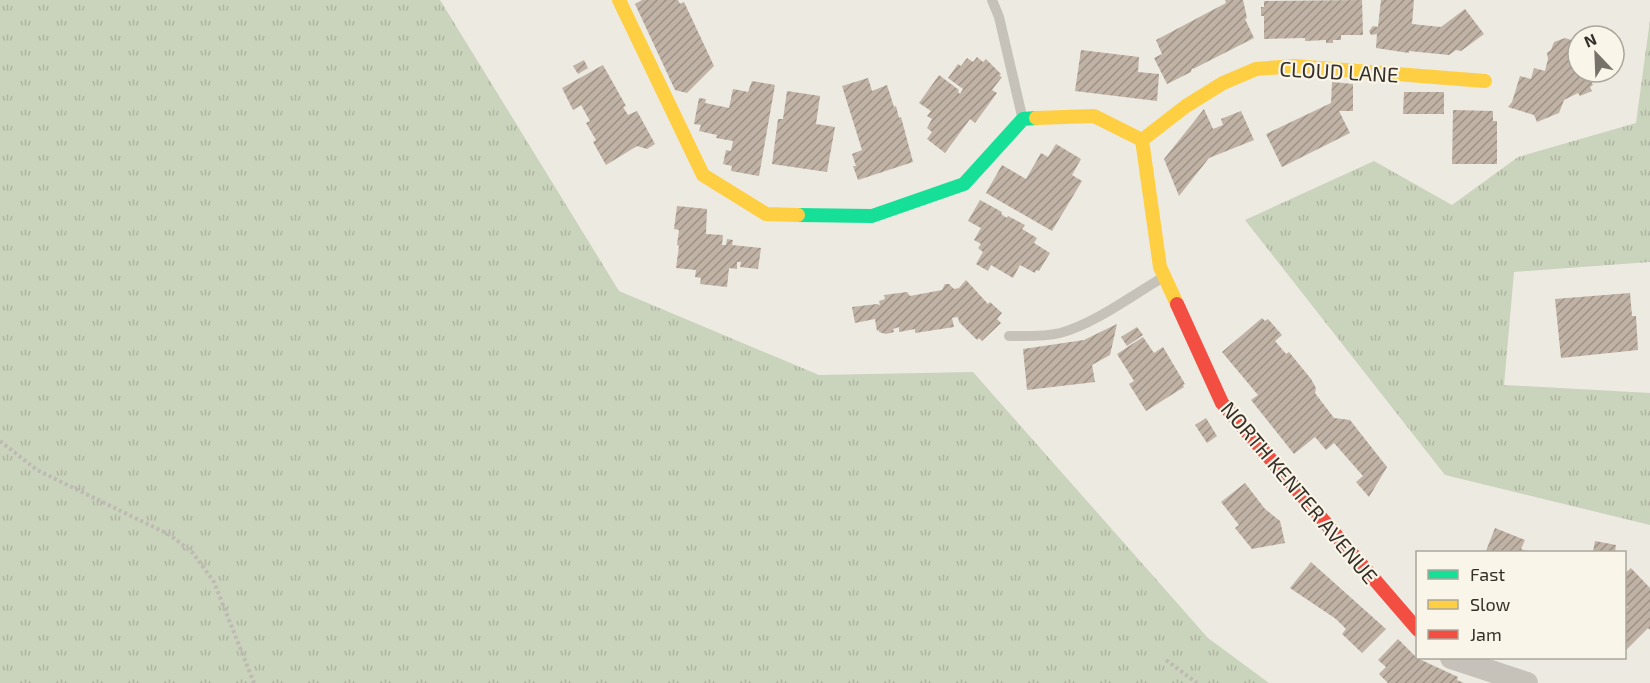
<svg xmlns="http://www.w3.org/2000/svg" width="1650" height="683" font-family="'Exo 2',sans-serif">
	<defs>
		<pattern id="grass-tufts" width="24" height="20" patternUnits="userSpaceOnUse" patternTransform="scale(1.5)"><rect width="24" height="20" fill="#cad3bc"/><path d="M3 7l-1-3M5 7V3M7 7l1-3M15 17l-1-3M17 17v-4M19 17l1-3" fill="none" stroke="#aeb5a2"/></pattern>
		<pattern id="building-hatch" width="6" height="6" patternUnits="userSpaceOnUse" patternTransform="scale(1.5)"><rect width="6" height="6" fill="#c0b2a4"/><path d="M-1 1l2-2M0 6l6-6M5 7l2-2" fill="none" stroke="#9d9186"/></pattern>
	</defs>
	<rect width="100%" height="100%" fill="#edeae2"/>
	<!-- grass -->
	<g fill="url(#grass-tufts)">
		<path d="M0,0H440L619,291L819,375L973,372L1208,638L1269,683H0Z"/>
		<path d="M1650,20V262L1514,272L1504,385L1650,393V525L1445,475L1245,220L1374,161L1452,205L1518,157L1636,123Z"/>
	</g>
	<!-- building -->
	<g fill="url(#building-hatch)">
		<path d="M642,0H678L680,4L684,2L714,66L687,93L675,90L635,4Z"/>
		<path d="M1225,0H1243L1247,18L1245,19L1254,38L1193,69L1192,68L1191,72L1167,84L1154,58L1162,54L1156,40L1226,3Z"/>
		<path d="M1362,0L1363,35H1341V40H1333V43H1326V40L1305,41V38L1264,39V16H1261V7H1264V1Z"/>
		<path d="M1381,0H1414L1412,24L1441,27L1465,9L1484,34L1461,51L1456,50L1449,55L1409,51V53L1376,48L1377,34L1371,35L1369,31L1373,26L1378,27Z"/>
		<path d="M1565,38L1578,42V72H1596L1595,79L1591,81L1593,85L1590,87L1592,91L1580,96L1578,93L1564,100L1559,113L1537,122L1534,115L1508,107L1512,102L1520,76L1531,79L1534,68L1545,71L1548,59L1547,53L1551,50L1554,42Z"/>
		<path d="M1081,50L1139,57L1138,72L1159,74L1157,101L1075,91Z"/>
		<path d="M977,57L983,62L986,59L1001,74L999,76L1002,77L992,90L997,93L975,123L970,119L945,153L927,139L932,132L927,128L932,119L927,116L931,111L919,103L939,75L959,90L958,92L960,94L963,89L948,78L958,64L961,66L967,58L973,62Z"/>
		<path d="M584,60L588,68L578,74L573,66Z"/>
		<path d="M603,65L626,106L623,107L628,115L637,111L655,144L647,149L637,146L606,165L593,142L596,140L586,123L590,121L581,105L573,110L562,88Z"/>
		<path d="M868,78L872,91L887,85L894,107L896,106L899,118L901,117L913,162L858,180L853,166H856L852,154L862,150L842,86Z"/>
		<path d="M752,81L775,85L759,176L731,171L732,166L723,164L726,150L731,151L733,141L716,138L717,135L699,131L701,125L694,124L699,98L706,99L705,103L729,108L733,89L748,92Z"/>
		<path d="M1332,82L1353,84V111H1339L1350,133L1282,167L1266,134L1331,103Z"/>
		<path d="M787,91L820,96L816,124L835,127L827,172L772,164L778,119H783Z"/>
		<path d="M1404,92H1444V114H1403Z"/>
		<path d="M1204,109L1213,129L1223,125L1221,119L1241,111L1254,140L1209,158L1179,196L1164,159Z"/>
		<path d="M1453,110L1493,111V121H1497V164H1452Z"/>
		<path d="M1056,144L1081,159L1072,175L1082,181L1052,231L986,193L1002,165L1026,179L1041,153L1048,157Z"/>
		<path d="M980,200L1002,212L1001,214L1007,218L1008,216L1025,225L1022,229L1037,238L1034,243L1050,253L1039,271L1036,270L1035,273L1020,265L1013,278L991,265L988,271L976,264L983,252L978,248L981,244L974,240L981,228L968,221Z"/>
		<path d="M677,206L707,209L706,234L723,235L722,245H726L727,239L733,240L732,245L761,248L758,269L740,267L741,262H737V269L729,268L727,287L700,284L701,278L695,277L696,270L676,268L679,246L677,245L679,230L674,229Z"/>
		<path d="M966,280L988,304L990,302L1002,313L997,319L1001,323L982,341L979,338L977,340L959,322L958,317L952,318L954,327L915,333V329L899,332V327L893,329L894,332L886,334L879,332V330L877,331L875,319L855,323L852,307L877,304L880,305L879,301L885,299L884,295L907,292L910,296L942,290L945,284H949L954,289L959,288Z"/>
		<path d="M1630,293L1632,316H1636L1638,350L1561,358L1555,299Z"/>
		<path d="M1262,318L1265,321L1268,319L1282,335L1275,341L1286,354L1289,352L1311,379L1316,388L1315,393L1334,418L1350,420L1387,467L1369,497L1356,482L1363,476L1334,443L1326,450L1315,437L1294,454L1251,400L1258,395L1222,352Z"/>
		<path d="M1117,324L1110,355L1092,365L1095,382L1027,390L1023,349L1084,340Z"/>
		<path d="M1137,327L1143,335L1127,346L1121,337Z"/>
		<path d="M1143,337L1154,353L1163,347L1185,384L1183,385L1184,387L1146,411L1129,384L1134,381L1117,354Z"/>
		<path d="M1206,418L1217,436L1207,443L1195,425Z"/>
		<path d="M1245,483L1265,509L1280,521L1285,543L1252,549L1235,528L1239,525L1221,502Z"/>
		<path d="M1495,528L1525,540L1521,549L1530,552L1486,551Z"/>
		<path d="M1595,541L1616,545L1615,552H1593Z"/>
		<path d="M1311,562L1386,629L1362,653L1342,634L1346,629L1336,619L1290,588Z"/>
		<path d="M1631,568L1650,588V630L1648,628L1624,652V611L1628,607L1624,603V574Z"/>
		<path d="M1398,639L1417,658L1458,677L1457,680L1464,683H1388L1379,674L1386,667L1378,660Z"/>
	</g>
	<g fill="none" stroke-linecap="round" stroke-linejoin="round">
		<!-- path -->
		<g stroke="#bebab3" stroke-width="4" stroke-dasharray="3 3" stroke-linecap="butt">
			<path d="M0,441L37,470L170,535L193,553L214,582L254,683"/>
			<path d="M1166,660L1197,683"/>
		</g>
		<!-- lane -->
		<g stroke="#c6c2ba" stroke-width="10">
			<path d="M992,0L999,17L1022,116"/>
			<path d="M1009,336C1026,336 1043,337 1060,333C1094,324 1131,296 1162,278"/>
		</g>
		<!-- street -->
		<path stroke="#c6c2ba" stroke-width="22" d="M1451,658L1527,683"/>
		<!-- fast -->
		<path stroke="#16e098" stroke-width="14" d="M798,215L872,216L964,184L1023,119L1036,118"/>
		<!-- slow -->
		<g stroke="#ffcf43" stroke-width="14">
			<path d="M619,0L703,175L766,214L798,215"/>
			<path d="M1036,118L1094,116L1142,140L1160,267L1177,304"/>
			<path d="M1142,140L1186,106L1223,83L1256,69L1294,66L1485,81"/>
		</g>
		<!-- jam -->
		<path stroke="#f24e42" stroke-width="14" d="M1177,304L1222,403L1418,630"/>
	</g>
	<g text-anchor="middle" dominant-baseline="central" stroke-width="4.5" stroke-linejoin="round" paint-order="stroke">
		<!-- street labels -->
		<g font-size="21" fill="#373029" stroke="#f9f5e9">
			<text transform="translate(1339 71) rotate(3)">CLOUD LANE</text>
			<text transform="translate(1300 492) rotate(50)">NORTH KENTER AVENUE</text>
		</g>
	</g>
	<!-- legend -->
	<rect x="1416" y="551" width="210" height="108" fill="#f9f5e9" stroke="#aba69c" stroke-width="1.5"/>
	<rect x="1428" y="570" width="30" height="9" fill="#16e098" stroke="#aba69c" stroke-width="1.5"/>
	<text x="1470" y="581" font-size="18" fill="#373029">Fast</text>
	<rect x="1428" y="600" width="30" height="9" fill="#ffcf43" stroke="#aba69c" stroke-width="1.5"/>
	<text x="1470" y="611" font-size="18" fill="#373029">Slow</text>
	<rect x="1428" y="630" width="30" height="9" fill="#f24e42" stroke="#aba69c" stroke-width="1.5"/>
	<text x="1470" y="641" font-size="18" fill="#373029">Jam</text>
	<!-- north arrow -->
	<g transform="translate(1596 54) rotate(337)"><circle r="28" fill="#f9f5e9" stroke="#aba69c" stroke-width="1.5"/>
	<path d="M0-4.5L10 22L0 15L-10 22Z" fill="#77716a"/>
	<text y="-9" font-size="16" font-weight="bold" text-anchor="middle" fill="#373029">N</text>
	</g>
</svg>
